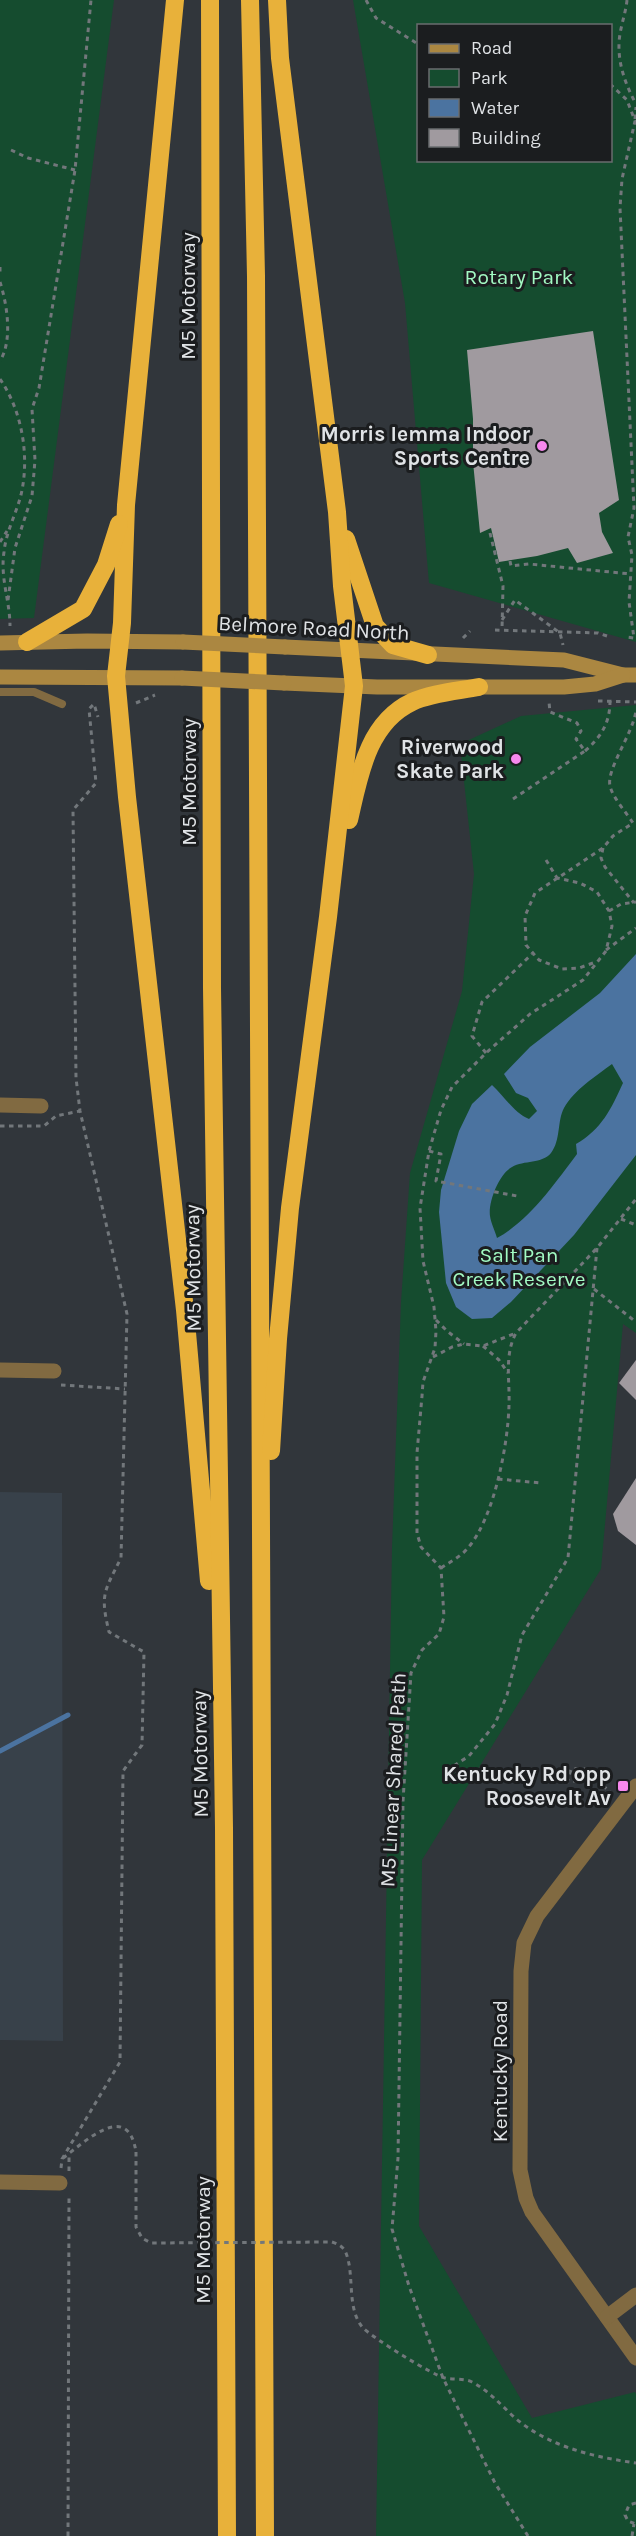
<svg xmlns="http://www.w3.org/2000/svg" width="636" height="2536" font-family="Karla,sans-serif">
	<rect width="100%" height="100%" fill="#31363b"/>
	<!-- built -->
	<path fill="#38414a" d="M0,1492L62,1493L63,2041L0,2040Z"/>
	<!-- green -->
	<g fill="#154c2f" fill-rule="evenodd">
		<path d="M0,0H114L34,618L0,619Z"/>
		<path d="M353,0H636V642L429,583L405,303ZM418,26H610V160H418Z"/>
		<path d="M636,705V1333L623,1324L601,1569L422,1860L419,2226L532,2418L635,2392L636,2394V2536H376L392,1548L401,1302L410,1173L462,991L474,874L460,744L521,716Z"/>
	</g>
	<!-- water -->
	<path fill="#4b73a0" fill-rule="evenodd" d="M636,954V1155L574,1235L511,1302L492,1318L472,1319L456,1307L446,1283L439,1212L441,1190L459,1131L472,1104L492,1085C505,1097 514,1113 529,1119L537,1111L528,1098L516,1093L504,1074L530,1047L600,993ZM612,1064L623,1083C611,1109 602,1129 576,1144L577,1154C555,1183 530,1220 497,1238C495,1231 491,1223 490,1216C488,1202 499,1174 512,1167C524,1160 542,1164 551,1153C561,1140 557,1121 564,1108C574,1090 596,1076 612,1064Z"/>
	<g fill="none" stroke-linecap="round" stroke-linejoin="round">
		<!-- stream -->
		<path stroke="#4b73a0" stroke-width="5" d="M0,1751L68,1715"/>
	</g>
	<!-- building -->
	<g fill="#a09a9f">
		<path d="M593,331L619,500L599,513L602,532L613,553L577,563L568,548L537,556L499,562L491,528L480,533L473,462V419L467,350Z"/>
		<path d="M636,1360V1400L619,1383Z"/>
		<path d="M636,1478V1545L618,1531L613,1514Z"/>
	</g>
	<g fill="none" stroke-linecap="round" stroke-linejoin="round">
		<!-- path -->
		<g stroke="#72777b" stroke-width="3" stroke-dasharray="4.5 4.5" stroke-linecap="butt">
			<path d="M366,0L376,18L418,44"/>
			<path d="M627,0C626,11 622,22 620,34C616,58 624,82 636,104"/>
			<path d="M610,84L627,100L635,121L622,179L620,208L634,508L628,537L632,555L629,602L634,638L626,637"/>
			<path d="M635,119L636,107"/>
			<path d="M11,150L28,158L75,170"/>
			<path d="M0,267V274"/>
			<path d="M0,282C7,304 13,340 0,361"/>
			<path d="M0,379C22,411 30,456 21,495C16,514 6,532 4,552C0,578 10,601 10,626"/>
			<path d="M490,533L503,586L502,630"/>
			<path d="M0,542L7,531"/>
			<path d="M510,561L511,566L529,564L631,574"/>
			<path d="M8,600L15,548L32,496L35,460L32,409L39,388L75,170L91,0"/>
			<path d="M502,620L515,600L560,633L563,645"/>
			<path d="M495,630L598,633L607,636"/>
			<path d="M463,638L470,631"/>
			<path d="M598,701L636,702"/>
			<path d="M136,703L155,695"/>
			<path d="M585,751C601,737 610,723 610,701"/>
			<path d="M513,799L585,751L576,739L581,731L577,723L550,712L549,702"/>
			<path d="M603,848L601,858L605,867L634,903"/>
			<path d="M546,860L557,878"/>
			<path d="M609,911L621,904L636,902"/>
			<path d="M606,950L636,928"/>
			<path d="M593,963L579,968L562,969L539,960L526,945L525,916L535,893L603,848L613,836L633,823C626,812 613,798 610,786C606,769 634,732 636,710"/>
			<path d="M486,1053L472,1036L482,1002L532,954"/>
			<path d="M0,1126H44L56,1116L80,1111"/>
			<path d="M429,1151L441,1154L436,1181L517,1196"/>
			<path d="M621,1219L636,1225"/>
			<path d="M594,1289L636,1322"/>
			<path d="M436,1320L447,1331L464,1344"/>
			<path d="M483,1346L499,1360L508,1373"/>
			<path d="M433,1357L452,1347L464,1344L483,1346L516,1333"/>
			<path d="M61,1385L125,1389"/>
			<path d="M498,1479L541,1483"/>
			<path d="M441,1568C450,1562 460,1557 467,1549C494,1519 508,1445 509,1405C510,1381 504,1355 516,1333L597,1248L636,1199"/>
			<path d="M462,1779L452,1767L469,1756L495,1724L507,1695L522,1635L568,1558L597,1248"/>
			<path d="M555,1781H578"/>
			<path d="M567,1783L571,1769C599,1766 592,1777 610,1792"/>
			<path d="M63,2158C86,2141 128,2100 136,2152"/>
			<path d="M61,2168L62,2159L120,2062L123,1771L142,1745L144,1652L109,1632C100,1594 104,1592 121,1558L127,1314L80,1111L76,1078L73,810L96,783L89,709L94,704L98,717"/>
			<path d="M69,2171V2153"/>
			<path d="M332,2242C338,2244 343,2246 346,2253C355,2276 346,2308 363,2328C373,2338 432,2375 445,2378C453,2380 464,2378 472,2382C489,2391 500,2404 514,2417C547,2446 593,2457 636,2463"/>
			<path d="M636,2503L629,2505L625,2515L628,2521L636,2524"/>
			<path d="M68,2536L69,2196"/>
			<path d="M528,2536L495,2483L443,2378L409,2286L392,2229L398,2158L403,1801L411,1673L422,1650L439,1634L444,1617L441,1568L421,1547L417,1533V1453L422,1396L423,1382L435,1348L436,1331L434,1307L423,1261L420,1208L429,1151L441,1110L452,1087L486,1053L530,1014L583,980L606,951L612,926L609,911L597,892L580,883L557,878"/>
			<path d="M632,2536L634,2524"/>
		</g>
		<!-- service -->
		<path stroke="#816a41" stroke-width="8" d="M0,692H34L62,704"/>
		<!-- minor -->
		<g stroke="#816a41" stroke-width="15">
			<path d="M0,1105L41,1106"/>
			<path d="M0,1370L54,1371"/>
			<path d="M636,1786L537,1916L524,1943L521,1971L520,2170L526,2198L532,2212L636,2358"/>
			<path d="M0,2182L60,2183"/>
			<path d="M607,2317L636,2295"/>
		</g>
		<!-- secondary -->
		<g stroke="#ab8741" stroke-width="15">
			<path d="M0,643L87,641L183,642"/>
			<path d="M285,647L564,660L623,675H636"/>
			<path d="M0,677L182,678"/>
			<path d="M284,683L377,687H564L595,684L623,675"/>
		</g>
		<!-- motorway -->
		<g stroke="#e8b13a" stroke-width="18">
			<path d="M175,0L126,505L122,623L116,676L127,797L185,1310L209,1581"/>
			<path d="M210,0L212,988L224,1828L227,2536"/>
			<path d="M250,0L256,276L265,2536"/>
			<path d="M346,539L375,626L393,645L428,655"/>
			<path d="M27,642L83,609L106,565L119,524"/>
			<path d="M349,820C359,777 367,723 412,702C431,693 458,691 479,687"/>
			<path d="M271,1451L278,1339L290,1208L328,917L354,686L342,586L337,512L280,58L277,0"/>
		</g>
		<!-- path-bridge -->
		<path stroke="#72777b" stroke-width="3" stroke-dasharray="4.5 4.5" stroke-linecap="butt" d="M136,2152V2227L142,2238L151,2243L332,2242"/>
		<!-- secondary-bridge -->
		<g stroke="#ab8741" stroke-width="15">
			<path d="M183,642L285,647"/>
			<path d="M182,678L284,683"/>
		</g>
	</g>
	<!-- markers -->
	<g fill="#f688ed" stroke="#1b1d1f" stroke-width="2">
		<circle cx="542" cy="446" r="6"/>
		<circle cx="516" cy="759" r="6"/>
		<rect x="617" y="1780" width="12" height="12" rx="3"/>
	</g>
	<g text-anchor="middle" dominant-baseline="central" stroke-width="6" stroke-linejoin="round" paint-order="stroke">
		<!-- park labels -->
		<g font-size="21" fill="#a2fac3" stroke="#1b1d1f">
			<text x="519" y="277">Rotary Park</text>
			<text x="519" y="1255">Salt Pan<tspan x="519" dy="24">Creek Reserve</tspan></text>
		</g>
		<!-- street labels -->
		<g font-size="21" fill="#e0e3e6" stroke="#1b1d1f">
			<text transform="translate(188 296) rotate(-90)">M5 Motorway</text>
			<text transform="translate(314 628) rotate(3)">Belmore Road North</text>
			<text transform="translate(189 782) rotate(-90)">M5 Motorway</text>
			<text transform="translate(193 1268) rotate(-91)">M5 Motorway</text>
			<text transform="translate(200 1754) rotate(-91)">M5 Motorway</text>
			<text transform="translate(393 1780) rotate(-87)">M5 Linear Shared Path</text>
			<text transform="translate(500 2071) rotate(-90)">Kentucky Road</text>
			<text transform="translate(203 2240) rotate(-90)">M5 Motorway</text>
		</g>
		<!-- poi labels -->
		<g font-size="21" font-weight="bold" fill="#e0e3e6" stroke="#1b1d1f" text-anchor="end">
			<text x="530" y="434">Morris Iemma Indoor<tspan x="530" dy="24">Sports Centre</tspan></text>
			<text x="504" y="747">Riverwood<tspan x="504" dy="24">Skate Park</tspan></text>
			<text x="611" y="1774">Kentucky Rd opp<tspan x="611" dy="24">Roosevelt Av</tspan></text>
		</g>
	</g>
	<!-- legend -->
	<rect x="417" y="24" width="195" height="138" fill="#1b1d1f" stroke="#6a6c6f" stroke-width="1.5"/>
	<rect x="429" y="44" width="30" height="9" fill="#ab8741" stroke="#6a6c6f" stroke-width="1.5"/>
	<text x="471" y="54" font-size="18" fill="#e0e3e6">Road</text>
	<rect x="429" y="69" width="30" height="18" fill="#154c2f" stroke="#6a6c6f" stroke-width="1.5"/>
	<text x="471" y="84" font-size="18" fill="#e0e3e6">Park</text>
	<rect x="429" y="99" width="30" height="18" fill="#4b73a0" stroke="#6a6c6f" stroke-width="1.5"/>
	<text x="471" y="114" font-size="18" fill="#e0e3e6">Water</text>
	<rect x="429" y="129" width="30" height="18" fill="#a09a9f" stroke="#6a6c6f" stroke-width="1.5"/>
	<text x="471" y="144" font-size="18" fill="#e0e3e6">Building</text>
</svg>
